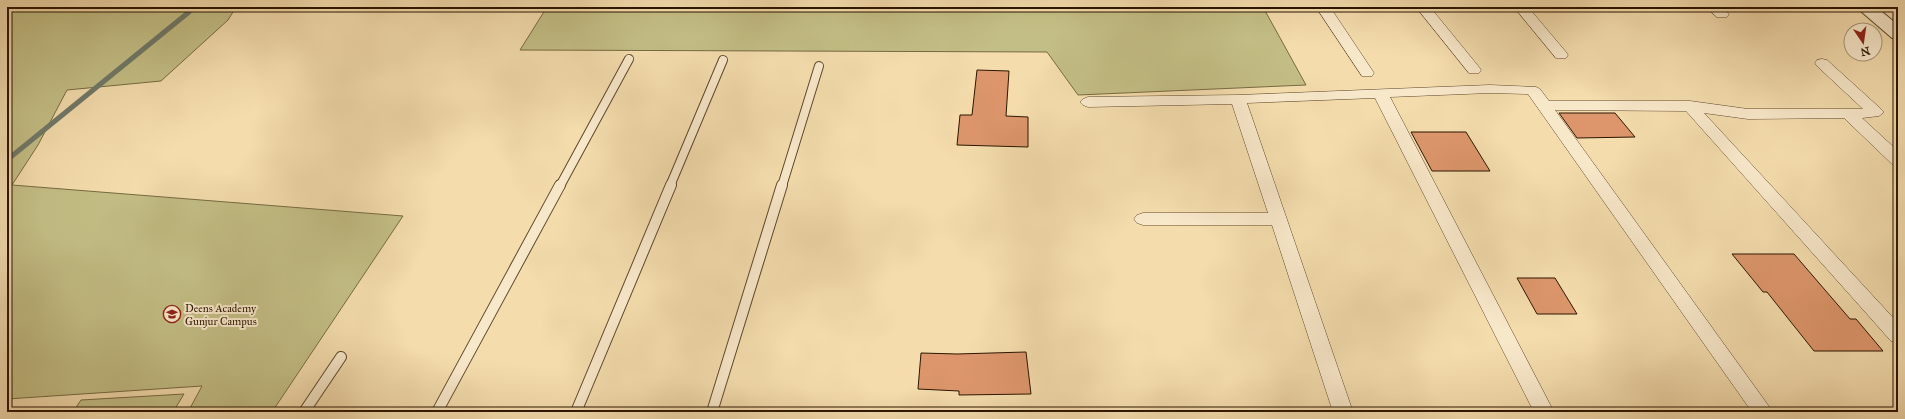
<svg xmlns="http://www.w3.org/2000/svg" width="1905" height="419" font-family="'IM FELL Great Primer',serif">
	<rect width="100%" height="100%" fill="#f4dcad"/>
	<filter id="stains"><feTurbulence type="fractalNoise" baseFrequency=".005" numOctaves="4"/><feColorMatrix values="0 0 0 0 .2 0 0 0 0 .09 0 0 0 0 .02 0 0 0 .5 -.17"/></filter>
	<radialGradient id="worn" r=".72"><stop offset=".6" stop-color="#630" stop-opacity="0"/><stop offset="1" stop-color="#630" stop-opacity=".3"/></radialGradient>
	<!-- green -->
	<g fill="#c3be85" stroke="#776a42">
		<path d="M7,7H236L228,20L161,81L67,90L38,145L12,185L403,216L272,412H188L202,386L7,399Z"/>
		<path d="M547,7H1263L1306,85L1078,95L1047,52L520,50Z"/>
		<path d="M184,394L173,412H73L81,400Z"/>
	</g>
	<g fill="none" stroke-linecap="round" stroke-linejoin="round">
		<!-- stream -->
		<path stroke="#6f7969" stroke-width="5" d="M7,160L189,12L192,7"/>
	</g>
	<!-- building -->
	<g fill="#dd966b" stroke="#2b1500">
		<path d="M977,70L1009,71L1006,116L1028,117V147L957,145L960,115H972Z"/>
		<path d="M1559,113H1615L1635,137L1577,138Z"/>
		<path d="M1411,132H1466L1490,171H1432Z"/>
		<path d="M1732,254H1794L1850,319H1856L1883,351H1814L1767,292H1763Z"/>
		<path d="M1517,278H1555L1577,314H1537Z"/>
		<path d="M1026,352L1031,394L959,395V391L918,389L921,353L957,354Z"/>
	</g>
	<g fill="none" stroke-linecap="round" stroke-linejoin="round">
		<defs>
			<g id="service-far1">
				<path d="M560,186L629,59"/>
				<path d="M670,186L723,60"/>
				<path d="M782,186L819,66"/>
			</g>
			<g id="service">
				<path d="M304,412L341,357"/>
				<path d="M437,412L560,185"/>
				<path d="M576,412L671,185"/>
				<path d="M712,412L782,185"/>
			</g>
			<g id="minor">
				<path d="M1316,7H1330L1374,73L1372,76H1362Z"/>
				<path d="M1416,7H1430L1479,67L1481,70L1479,73H1469Z"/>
				<path d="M1514,7H1528L1566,52L1568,55L1566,58H1556Z"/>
				<path d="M1706,7H1721L1729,14L1727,17H1717Z"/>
				<path d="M1768,7H1783L1781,10H1770Z"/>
				<path d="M1822,59L1827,60L1881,109L1884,112L1879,116L1862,118L1898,151V165L1892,164L1844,118L1748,119L1704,113L1898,323V343L1891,341L1686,111L1555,110L1773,412H1752L1528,94L1490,93L1390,97L1554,412H1534L1375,98L1247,103L1353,412H1333L1272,225H1143L1137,223L1134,219L1137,215L1143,213H1268L1232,104L1088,107L1083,105L1080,102L1083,99L1088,97L1238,95L1490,85L1536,87L1540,89L1549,101H1690L1748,109H1863L1817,66L1815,63L1817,60Z"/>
			</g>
			<path id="tertiary" d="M1856,7H1876L1898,25V39L1892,38Z"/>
		</defs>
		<!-- service-far1 casing -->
		<use href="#service-far1" stroke="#5d472b" stroke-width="10"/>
		<!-- service casing -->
		<use href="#service" stroke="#5d472b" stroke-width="12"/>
		<!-- minor casing -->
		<use href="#minor" stroke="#5d472b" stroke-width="1"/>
		<!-- tertiary casing -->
		<use href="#tertiary" stroke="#5d472b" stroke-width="2"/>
		<!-- service-far1 -->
		<use href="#service-far1" stroke="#f8e8ca" stroke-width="8"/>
		<!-- service -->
		<use href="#service" stroke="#f8e8ca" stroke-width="10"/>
		<!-- minor -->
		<use href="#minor" fill="#f8e8ca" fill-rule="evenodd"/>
		<!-- tertiary -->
		<use href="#tertiary" fill="#f8e8ca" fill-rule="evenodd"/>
	</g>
	<!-- icons -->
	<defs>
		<symbol id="school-ring" viewBox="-11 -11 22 22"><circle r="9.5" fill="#f8e8ca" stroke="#8f2418" stroke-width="1.5"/><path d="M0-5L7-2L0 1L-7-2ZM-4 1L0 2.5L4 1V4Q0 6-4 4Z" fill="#8f2418"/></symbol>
	</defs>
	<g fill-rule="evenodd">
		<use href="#school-ring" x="162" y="304" width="20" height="20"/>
	</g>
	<g text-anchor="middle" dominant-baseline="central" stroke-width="4" stroke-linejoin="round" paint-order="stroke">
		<!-- poi labels -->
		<g font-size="11" fill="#2b1500" stroke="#f8e8ca" text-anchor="start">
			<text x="185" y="308">Deens Academy<tspan x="185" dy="13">Gunjur Campus</tspan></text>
		</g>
	</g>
	<!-- margin -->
	<rect width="1905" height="419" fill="none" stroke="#f4dcad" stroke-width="24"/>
	<rect x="8" y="8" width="1889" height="403" fill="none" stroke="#2b1500" stroke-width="2"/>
	<rect x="12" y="12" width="1881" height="395" fill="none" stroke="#2b1500"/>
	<!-- north arrow -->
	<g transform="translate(1863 42) rotate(167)"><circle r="19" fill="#f8e8ca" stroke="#a69479"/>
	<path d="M0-3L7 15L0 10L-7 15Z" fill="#8f2418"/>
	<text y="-6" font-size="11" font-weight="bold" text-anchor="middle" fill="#2b1500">N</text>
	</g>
	<rect width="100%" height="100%" filter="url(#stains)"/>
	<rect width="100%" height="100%" fill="url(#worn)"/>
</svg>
